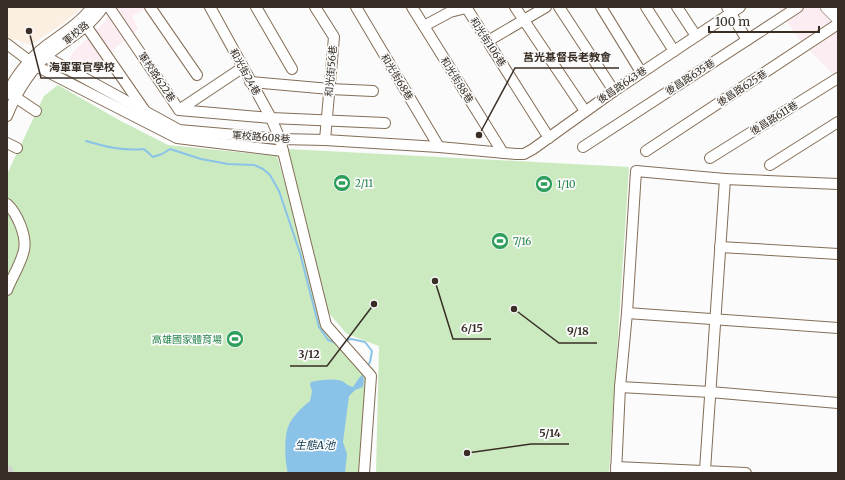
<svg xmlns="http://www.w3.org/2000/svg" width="845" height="480" font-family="Merriweather,'Noto Sans TC',serif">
	<rect width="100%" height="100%" fill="#fbfbfb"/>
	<!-- commercial -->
	<g fill="#fcedf3">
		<path d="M112,7H148L132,16L138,29L86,72L69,60L74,51L105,22Z"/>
		<path d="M778,7H838V79L800,41Z"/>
	</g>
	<!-- built -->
	<path fill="#fbefe2" d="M7,7H82L64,23L30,45L14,39L7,51Z"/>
	<!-- green -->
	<g fill="#cbeac0">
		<path d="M58,85L119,120L168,145L277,156L326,325L349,351L374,369L365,457V473H7V174L44,96Z"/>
		<path d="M288,149L629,167L609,473H376L379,346L347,334L327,311Z"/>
	</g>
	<!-- water -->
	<path fill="#8bc2e8" d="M362,375L364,379L363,387L355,390L349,396L343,442L347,454L345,473H288C285,462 284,438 288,427C291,418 303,406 310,401L312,391L310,385L311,382C321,380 332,378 342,381C346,383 348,386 353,387L359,378Z"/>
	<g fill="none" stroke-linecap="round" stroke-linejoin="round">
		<!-- stream -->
		<g stroke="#8bc2e8" stroke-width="2">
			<path d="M86,141C106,147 123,151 144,149L153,157L162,154L170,149L201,159L228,164L254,165L263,169L270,175L279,191L300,253L319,327L328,340L336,343"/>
			<path d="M344,341L351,339L365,342L372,351L370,362L367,367"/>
		</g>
		<!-- minor-tunnel -->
		<path stroke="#d4d2d0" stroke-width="10" stroke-dasharray="10 5" stroke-linecap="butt" d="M7,473L13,470"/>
		<defs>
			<g id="minor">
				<path d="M109,7L179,110L271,118L385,123"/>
				<path d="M150,7L197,75"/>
				<path d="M210,7L271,118L280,139L326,325L371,376L364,473"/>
				<path d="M256,7L292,69"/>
				<path d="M315,7L334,37L325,140"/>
				<path d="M356,7L439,147"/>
				<path d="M412,7L503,153"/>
				<path d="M466,7L549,138"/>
				<path d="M515,7L585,111"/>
				<path d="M559,7L614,91"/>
				<path d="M601,7L641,72"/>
				<path d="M646,7L674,51"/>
				<path d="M677,7L696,36"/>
				<path d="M727,7L747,40"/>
				<path d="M82,20L145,111"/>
				<path d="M424,26L450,12L466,8"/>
				<path d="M488,41L546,7"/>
				<path d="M7,44L36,66L177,138L283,151"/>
				<path d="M40,51L46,57L179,130L280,139L325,140L439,147L516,154H524L533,149L614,91L740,7"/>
				<path d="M250,82L330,89L373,91"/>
				<path d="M9,93L36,111"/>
				<path d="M7,94C16,75 30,58 47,45C62,34 80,23 92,7"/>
				<path d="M179,110L242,68"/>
				<path d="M7,116C17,91 30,70 50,53C68,39 91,26 103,7"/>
				<path d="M7,143L17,148"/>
				<path d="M583,147L798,7"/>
				<path d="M646,151L838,24"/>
				<path d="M710,158L838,78"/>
				<path d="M770,165L838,122"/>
				<path d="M7,204C17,213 27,236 24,250C21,264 12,277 7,290"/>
				<path d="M720,247L838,254"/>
				<path d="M627,313L838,328"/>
				<path d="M620,387L710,392L838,403"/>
				<path d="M616,467L746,473"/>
				<path d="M705,470L725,179"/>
				<path d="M616,473L620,387L627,313L636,171L725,179L838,184"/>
			</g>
			<path id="major" d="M827,7L838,18"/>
		</defs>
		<!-- minor casing -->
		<use href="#minor" stroke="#846e57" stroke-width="12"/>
		<!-- major casing -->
		<use href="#major" stroke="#846e57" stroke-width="14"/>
		<!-- minor -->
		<use href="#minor" stroke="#fff" stroke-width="10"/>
		<!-- major -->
		<use href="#major" stroke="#fff" stroke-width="13"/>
	</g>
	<!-- icons -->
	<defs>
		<symbol id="stadium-disc" viewBox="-11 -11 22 22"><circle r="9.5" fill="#2e9e5b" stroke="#fbfbfb"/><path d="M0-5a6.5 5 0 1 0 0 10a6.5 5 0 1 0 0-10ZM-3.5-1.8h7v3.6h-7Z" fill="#fff"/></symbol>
	</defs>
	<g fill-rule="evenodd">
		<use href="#stadium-disc" x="332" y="173" width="20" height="20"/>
		<use href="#stadium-disc" x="534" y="174" width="20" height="20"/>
		<use href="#stadium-disc" x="490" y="231" width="20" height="20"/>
		<use href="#stadium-disc" x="225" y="329" width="20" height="20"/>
	</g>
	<g text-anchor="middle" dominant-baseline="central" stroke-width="3.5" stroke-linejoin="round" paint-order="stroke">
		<!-- street labels -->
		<g font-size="10" fill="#382e25" stroke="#fbfbfb">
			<text transform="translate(76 33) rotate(-39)">軍校路</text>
			<text transform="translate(488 42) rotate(57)">和光街106巷</text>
			<text transform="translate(331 71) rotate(-85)">和光街56巷</text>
			<text transform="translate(245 72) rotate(61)">和光街24巷</text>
			<text transform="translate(157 77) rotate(56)">軍校路622巷</text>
			<text transform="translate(397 77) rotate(59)">和光街68巷</text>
			<text transform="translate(690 77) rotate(-33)">後昌路635巷</text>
			<text transform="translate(457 80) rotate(58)">和光街88巷</text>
			<text transform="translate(622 85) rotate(-34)">後昌路643巷</text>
			<text transform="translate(742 88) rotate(-33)">後昌路625巷</text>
			<text transform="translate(774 118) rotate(-32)">後昌路611巷</text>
			<text transform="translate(261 137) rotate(4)">軍校路608巷</text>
		</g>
		<!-- leisure labels -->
		<g font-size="10" fill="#27864d" stroke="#fbfbfb" text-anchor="start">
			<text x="355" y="183">2/11</text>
			<text x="557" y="184">1/10</text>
			<text x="513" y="241">7/16</text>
			<text x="222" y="339" text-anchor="end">高雄國家體育場</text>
		</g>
		<!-- water labels -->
		<g font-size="11" font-style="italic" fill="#09364f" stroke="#fbfbfb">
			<text x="315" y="445">生態A池</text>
		</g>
	</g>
	<!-- callouts -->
	<path fill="none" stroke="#382e25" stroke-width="1.5" d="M479 135L515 68H619M29 31L41 78H123M435 281L453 339H491M514 309L559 343H597M374 304L327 366H290M467 453L531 444H569"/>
	<g fill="#382e25" stroke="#fbfbfb" stroke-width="1.5">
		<circle cx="479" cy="135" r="4"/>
		<circle cx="29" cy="31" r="4"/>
		<circle cx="435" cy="281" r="4"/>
		<circle cx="514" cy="309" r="4"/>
		<circle cx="374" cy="304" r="4"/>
		<circle cx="467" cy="453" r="4"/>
	</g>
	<g font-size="11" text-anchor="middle" font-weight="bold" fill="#382e25" stroke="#fbfbfb" stroke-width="3.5" stroke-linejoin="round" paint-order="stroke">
		<text x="567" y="61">莒光基督長老教會</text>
		<text x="82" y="71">海軍軍官學校</text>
		<text x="472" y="332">6/15</text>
		<text x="578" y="335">9/18</text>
		<text x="309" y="358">3/12</text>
		<text x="550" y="437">5/14</text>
	</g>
	<!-- border -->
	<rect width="845" height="480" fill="none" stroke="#382e25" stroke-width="16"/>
	<!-- scale -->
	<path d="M709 26v6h110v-6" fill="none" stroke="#382e25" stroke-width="2"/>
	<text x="715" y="26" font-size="12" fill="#382e25" stroke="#fbfbfb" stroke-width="3" paint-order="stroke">100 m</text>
</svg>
